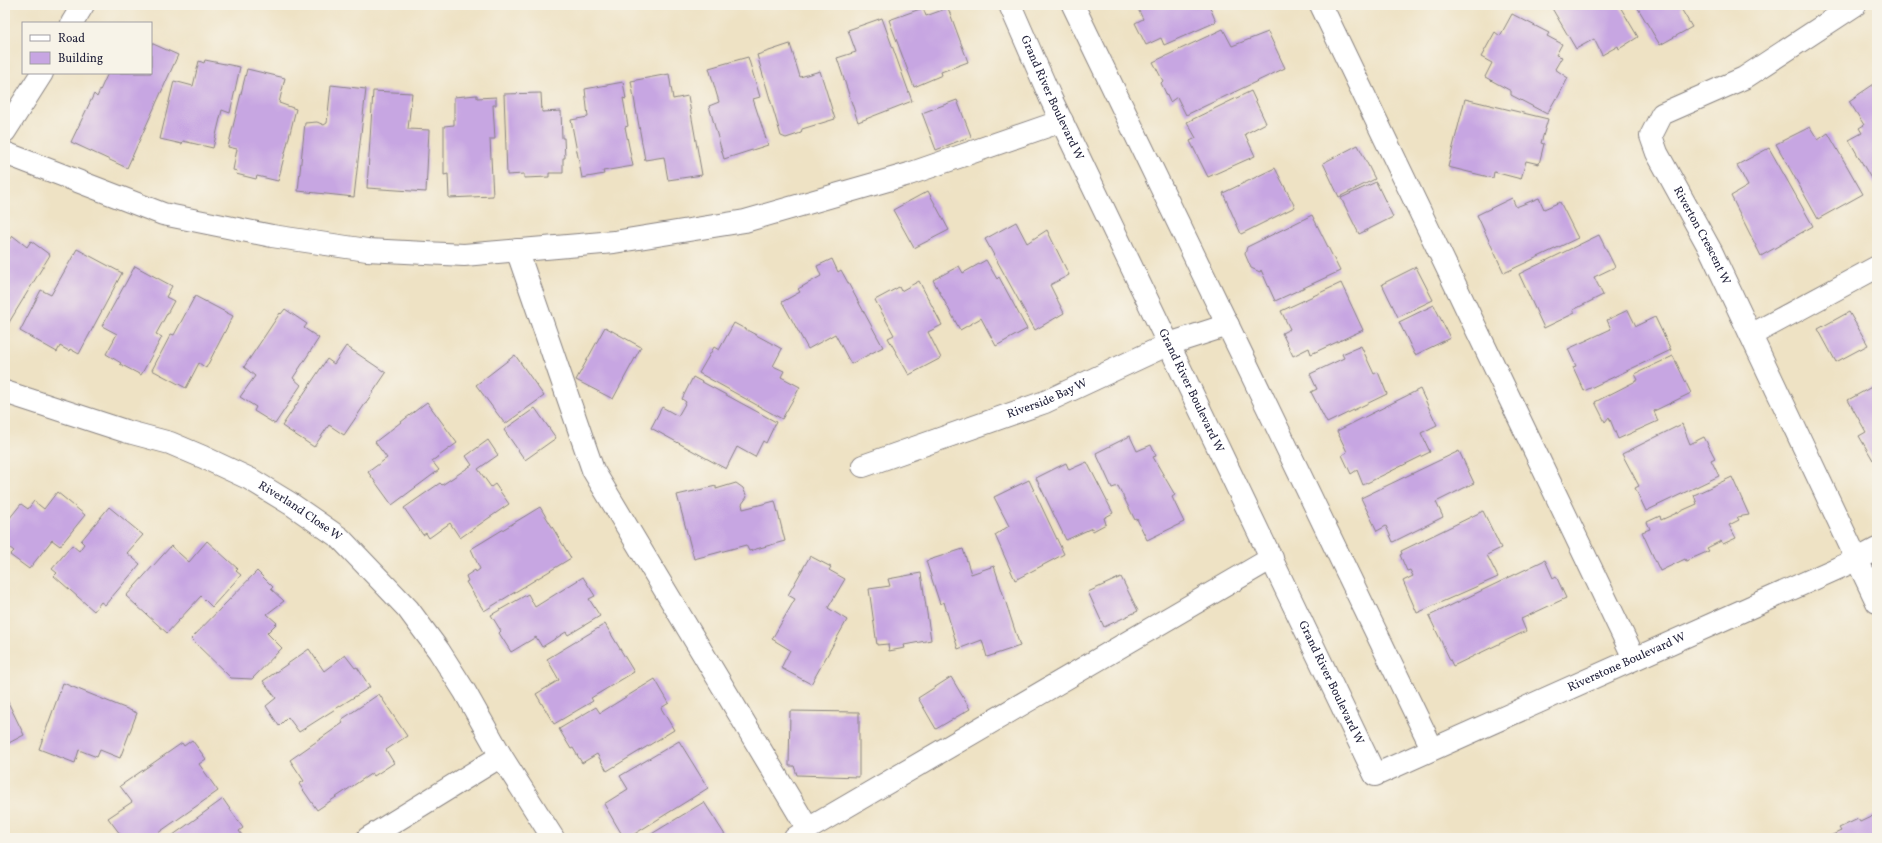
<svg xmlns="http://www.w3.org/2000/svg" width="1882" height="843" font-family="Vollkorn,serif">
	<rect width="100%" height="100%" fill="#f7f3e8"/>
	<filter id="ink" filterUnits="userSpaceOnUse"><feTurbulence type="fractalNoise" baseFrequency=".025" numOctaves="2"/><feDisplacementMap in="SourceGraphic" scale="8" xChannelSelector="R" yChannelSelector="G"/><feConvolveMatrix kernelMatrix="1 2 1 2 8 2 1 2 1" color-interpolation-filters="sRGB"/></filter>
	<filter id="wash" filterUnits="userSpaceOnUse"><feTurbulence type="fractalNoise" baseFrequency=".012" numOctaves="4" result="noise"/><feDisplacementMap in="SourceGraphic" scale="16" xChannelSelector="R" yChannelSelector="G"/><feGaussianBlur stdDeviation="0.9" result="paint"/><feColorMatrix in="noise" values="0 0 0 0 0 0 0 0 0 0 0 0 0 0 0 0 0 1.4 0 .05"/><feComposite in="paint" operator="in"/></filter>
	<g filter="url(#wash)">
		<rect width="100%" height="100%" fill="#eee2c4"/>
		<g id="blocks">
			<!-- building -->
			<g fill="#c7a6e2">
				<path d="M1136,5H1209L1216,22L1164,45L1161,38L1146,45L1135,23L1143,19Z"/>
				<path d="M1550,5H1619L1638,37L1619,49L1618,46L1602,55L1594,39L1576,49Z"/>
				<path d="M1636,5H1684L1680,7L1692,27L1660,45Z"/>
				<path d="M923,8L926,16L948,8L968,62L941,72L942,75L914,87L889,20Z"/>
				<path d="M1512,14L1549,33L1547,36L1562,44L1556,55L1562,57L1555,69L1568,78L1557,99L1556,98L1547,114L1511,95V91L1485,77L1492,63L1481,57L1495,32L1500,36Z"/>
				<path d="M882,18L912,101L858,122L837,58L856,52L848,30Z"/>
				<path d="M1223,29L1232,46L1268,32L1285,68L1186,115L1177,97L1170,102L1161,83L1163,81L1153,62Z"/>
				<path d="M151,43L178,55L127,168L71,142L94,94L97,97L108,73H151Z"/>
				<path d="M790,44L800,77L820,71L835,119L802,129L801,133L786,138L781,136L757,55Z"/>
				<path d="M748,57L760,97L753,99L768,145L724,159L709,106L719,102L709,68Z"/>
				<path d="M205,60L240,67L230,113L222,110L213,148L183,141L182,144L160,139L174,81L193,86L199,61L204,63Z"/>
				<path d="M247,69L285,78L279,103L296,109L278,181L257,176L256,179L236,174L237,171L233,170L237,149L228,147Z"/>
				<path d="M669,74L673,99L688,96L702,175L668,180L664,157L645,160L631,81Z"/>
				<path d="M623,82L626,99L623,98L628,126L625,127L633,166L603,171L604,174L582,178L571,120L588,117L585,89Z"/>
				<path d="M1877,82V189L1849,140L1862,133L1859,128L1864,125L1849,101Z"/>
				<path d="M331,85L366,89L354,197L298,191L305,123L317,122L324,125L327,123Z"/>
				<path d="M373,91L412,93L408,129L429,130L426,192L367,188Z"/>
				<path d="M1251,91L1266,123L1245,134L1255,156L1208,177L1190,141L1196,138L1187,122Z"/>
				<path d="M541,93L542,112L561,111L562,138H564L565,158H563V173H549V177L524,178V174L507,175L504,94Z"/>
				<path d="M477,95V98L496,97V105H493L495,139H490L493,196L449,198L448,174L444,175V126L454,125V97Z"/>
				<path d="M1465,99L1548,119L1541,143L1544,144L1539,164L1526,161L1521,179L1494,172L1493,178L1448,167Z"/>
				<path d="M957,100L971,136L936,150L922,113Z"/>
				<path d="M1810,127L1818,140L1828,133L1863,194L1818,219L1776,144Z"/>
				<path d="M1358,145L1375,179L1339,197L1323,163Z"/>
				<path d="M1769,148L1813,226L1761,256L1731,196L1748,186L1737,165Z"/>
				<path d="M1275,168L1295,207L1241,234L1223,193Z"/>
				<path d="M1376,182L1393,217L1359,234L1341,198Z"/>
				<path d="M928,191L949,230L914,248L893,210Z"/>
				<path d="M1512,198L1516,207L1539,198L1544,209L1560,202L1578,238L1504,273L1477,215Z"/>
				<path d="M1312,215L1340,271L1275,301L1261,270L1260,272L1251,268L1245,254L1247,247Z"/>
				<path d="M1016,222L1027,243L1047,230L1069,275L1050,285L1064,313L1035,330L985,239Z"/>
				<path d="M1599,235L1615,267L1594,277L1603,295L1573,310L1575,313L1544,328L1519,274Z"/>
				<path d="M13,236L27,247L31,241L50,255L5,329V244H7Z"/>
				<path d="M77,249L122,273L79,354L70,349L69,351L60,346L57,352L20,331L41,290L51,295Z"/>
				<path d="M832,259L838,272L841,270L883,347L851,364L835,334L808,349L782,302L800,292L798,289L821,276L817,266Z"/>
				<path d="M986,260L997,279L999,277L1027,329L996,346L981,318L960,330L933,280L959,266L963,273Z"/>
				<path d="M135,266L172,286L166,297L174,301L156,334L162,337L141,375L120,364L121,363L106,354L117,334L102,326Z"/>
				<path d="M1416,267L1433,300L1398,317L1382,284Z"/>
				<path d="M919,281L942,325L928,332L941,358L909,375L888,338L894,335L875,300L899,287L901,291Z"/>
				<path d="M1341,283L1363,330L1311,354L1309,348L1293,356L1282,333L1290,329L1281,311Z"/>
				<path d="M195,296L233,316L206,368L199,363L186,388L152,370L171,334L174,335Z"/>
				<path d="M1434,305L1450,338L1415,355L1399,322Z"/>
				<path d="M285,309L307,324L304,328L319,338L293,378L301,385L275,424L254,411L256,407L240,397L255,376L244,367L280,313L281,314Z"/>
				<path d="M1628,310L1636,326L1655,317L1671,350L1584,391L1573,367L1576,366L1568,349L1611,329L1607,320Z"/>
				<path d="M1849,312L1868,345L1836,362L1818,329Z"/>
				<path d="M734,323L782,349L773,366L784,371L781,377L800,387L782,419L699,373L714,347L719,350Z"/>
				<path d="M605,327L641,347L613,399L576,380Z"/>
				<path d="M346,346L386,373L344,435L329,425L314,447L282,426L327,359L334,364Z"/>
				<path d="M1361,346L1374,374L1378,372L1387,394L1327,423L1311,392L1317,389L1310,374L1344,358L1342,354Z"/>
				<path d="M515,355L544,396L505,424L476,385Z"/>
				<path d="M1673,356L1691,393L1654,411L1658,421L1618,439L1609,417L1605,422L1595,402L1638,380L1635,374Z"/>
				<path d="M693,377L776,422L766,443L763,441L755,457L737,447L726,469L651,428L662,407L678,416L686,402L682,399Z"/>
				<path d="M1877,384V458L1873,460L1859,436L1866,432L1848,400Z"/>
				<path d="M1420,389L1437,425L1421,433L1430,452L1363,485L1357,470L1351,474L1342,455L1347,452L1337,431Z"/>
				<path d="M427,402L457,443L432,461L439,470L392,505L368,472L387,458L375,442Z"/>
				<path d="M535,408L556,438L525,460L504,430Z"/>
				<path d="M1682,424L1690,444L1704,437L1715,458L1711,460L1719,476L1646,511L1635,488L1639,486L1622,454Z"/>
				<path d="M1130,436L1137,451L1151,445L1156,456L1153,457L1175,495L1172,497L1184,522L1147,540L1137,519L1135,520L1118,486L1112,488L1096,453Z"/>
				<path d="M488,440L498,455L478,469L491,487L495,484L509,504L460,538L450,523L429,538L426,533L423,535L404,508L440,483L442,485L472,465L466,456Z"/>
				<path d="M1459,451L1474,483L1436,502L1443,517L1393,542L1386,526L1377,531L1361,498Z"/>
				<path d="M1087,462L1113,513L1104,518L1106,524L1093,531L1092,528L1066,540L1036,478L1066,463L1069,470Z"/>
				<path d="M1732,477L1749,515L1737,517L1739,520L1729,525L1736,538L1723,544L1721,541L1707,548L1709,551L1686,561L1685,559L1660,571L1642,532L1650,529L1647,522L1660,516L1661,520L1697,504L1694,495Z"/>
				<path d="M1029,480L1064,554L1015,580L995,535L1009,526L994,497Z"/>
				<path d="M736,483L743,488L747,497L742,504L743,509L775,501L785,541L749,551L746,545L694,559L677,495L716,486V489Z"/>
				<path d="M57,492L85,515L60,546L52,540L29,569L10,555L14,551L5,544V524L21,504L28,509L34,501L44,509Z"/>
				<path d="M109,507L143,535L127,553L140,564L105,605L101,602L94,611L54,576L57,573L52,569L72,545L79,551L84,544L81,541Z"/>
				<path d="M540,507L571,558L484,611L466,582L468,581L466,576L475,570L476,572L480,569L471,549Z"/>
				<path d="M1483,511L1501,548L1487,555L1498,577L1417,613L1403,581L1413,576L1410,570L1407,571L1400,555L1402,554L1401,551Z"/>
				<path d="M207,541L238,569L236,571L241,575L212,607L201,596L167,633L126,596L171,546L189,562Z"/>
				<path d="M963,549L971,574L994,566L1020,646L987,657L982,640L958,649L944,602L940,604L926,561Z"/>
				<path d="M810,556L831,567L829,570L845,579L828,608L847,620L811,684L781,668L790,650L772,639L795,599L788,595Z"/>
				<path d="M1545,560L1553,578L1556,576L1566,598L1521,619L1526,631L1453,666L1429,616Z"/>
				<path d="M257,571L273,587L271,589L284,601L267,614L277,623L267,633L282,648L252,679L231,678L191,639Z"/>
				<path d="M921,573L931,640L904,645L905,648L889,651L888,644L877,645L869,589L890,586L888,579Z"/>
				<path d="M583,577L595,596L589,599L600,616L568,635L566,632L542,647L536,637L511,652L499,633L501,631L491,615L528,594L535,607Z"/>
				<path d="M1121,577L1138,611L1104,627L1088,592Z"/>
				<path d="M605,624L634,672L591,698L593,701L554,724L536,694L559,680L547,659Z"/>
				<path d="M309,649L324,671L345,655L355,668L357,667L370,687L299,732L288,717L279,726L266,706L276,698L263,681Z"/>
				<path d="M951,677L970,709L936,729L918,698Z"/>
				<path d="M655,679L669,703L661,708L674,730L607,771L597,754L582,763L573,748L571,749L559,729L596,707L600,713Z"/>
				<path d="M63,683L137,713L120,758L100,750L97,757L79,750L75,763L39,749Z"/>
				<path d="M379,694L407,736L386,750L394,763L374,776L372,773L317,810L299,784L304,781L290,760L343,723L341,720Z"/>
				<path d="M5,696L24,735L5,745Z"/>
				<path d="M790,711L859,712V777L797,775L794,766H789Z"/>
				<path d="M192,740L206,759L199,764L218,791L151,838H123L108,818L132,802L120,786L182,743L184,746Z"/>
				<path d="M679,741L708,788L628,838H624L604,804L628,789L620,776Z"/>
				<path d="M223,799L243,828L239,831L244,838H169Z"/>
				<path d="M704,802L727,838H645Z"/>
				<path d="M1877,814V838H1826L1841,831L1839,828L1858,819L1860,822Z"/>
			</g>
		</g>
	</g>
	<g filter="url(#ink)">
		<use href="#blocks" fill-opacity="0" stroke="#888280" stroke-width="1"/>
		<g fill="none" stroke-linecap="round" stroke-linejoin="round">
			<defs>
				<g id="minor">
					<path id="s1" d="M1010,5L1051,99L1375,775L1856,560L1877,549"/>
					<path d="M1073,5L1432,748"/>
					<path d="M1321,5L1634,658"/>
					<path id="s2" d="M1855,5L1744,78L1662,114L1651,136L1657,153L1711,251L1877,602"/>
					<path d="M72,23L83,5"/>
					<path d="M5,131L42,73"/>
					<path d="M5,153L163,214L272,236L367,250L464,255L614,242L745,221L909,174L1062,121"/>
					<path d="M517,250L593,470L808,829"/>
					<path d="M1751,335L1877,267"/>
					<path id="s3" d="M5,392L125,431L170,443L203,457L250,479L291,504L340,538L408,609L439,651L465,692L501,756L553,838"/>
					<path id="s4" d="M863,466L1045,402L1169,344L1228,325"/>
					<path d="M368,838L501,756"/>
					<path d="M795,838L808,829L1272,558"/>
				</g>
			</defs>
			<!-- minor casing -->
			<use href="#minor" stroke="#888280" stroke-width="24"/>
			<!-- minor -->
			<use href="#minor" stroke="#fff" stroke-width="22"/>
		</g>
	</g>
	<g text-anchor="middle" dominant-baseline="central" stroke-width="3" stroke-linejoin="round" paint-order="stroke">
		<!-- street labels -->
		<g font-size="12" fill="#22223b" stroke="#f7f3e8">
			<text stroke="none"><textPath href="#s1" startOffset="102">Grand River Boulevard W</textPath></text>
			<text stroke="none"><textPath href="#s2" startOffset="359">Riverton Crescent W</textPath></text>
			<text stroke="none"><textPath href="#s1" startOffset="426">Grand River Boulevard W</textPath></text>
			<text stroke="none"><textPath href="#s4" startOffset="196">Riverside Bay W</textPath></text>
			<text stroke="none"><textPath href="#s3" startOffset="320">Riverland Close W</textPath></text>
			<text stroke="none"><textPath href="#s1" startOffset="1128">Riverstone Boulevard W</textPath></text>
			<text stroke="none"><textPath href="#s1" startOffset="750">Grand River Boulevard W</textPath></text>
		</g>
	</g>
	<!-- margin -->
	<rect width="1882" height="843" fill="none" stroke="#f7f3e8" stroke-width="20"/>
	<!-- legend -->
	<rect x="22" y="22" width="130" height="52" fill="#f7f3e8" stroke="#a29fa3"/>
	<rect x="30" y="35" width="20" height="6" fill="#ffffff" stroke="#a29fa3"/>
	<text x="58" y="42" font-size="12" fill="#22223b">Road</text>
	<rect x="30" y="52" width="20" height="12" fill="#c7a6e2" stroke="#a29fa3"/>
	<text x="58" y="62" font-size="12" fill="#22223b">Building</text>
</svg>
